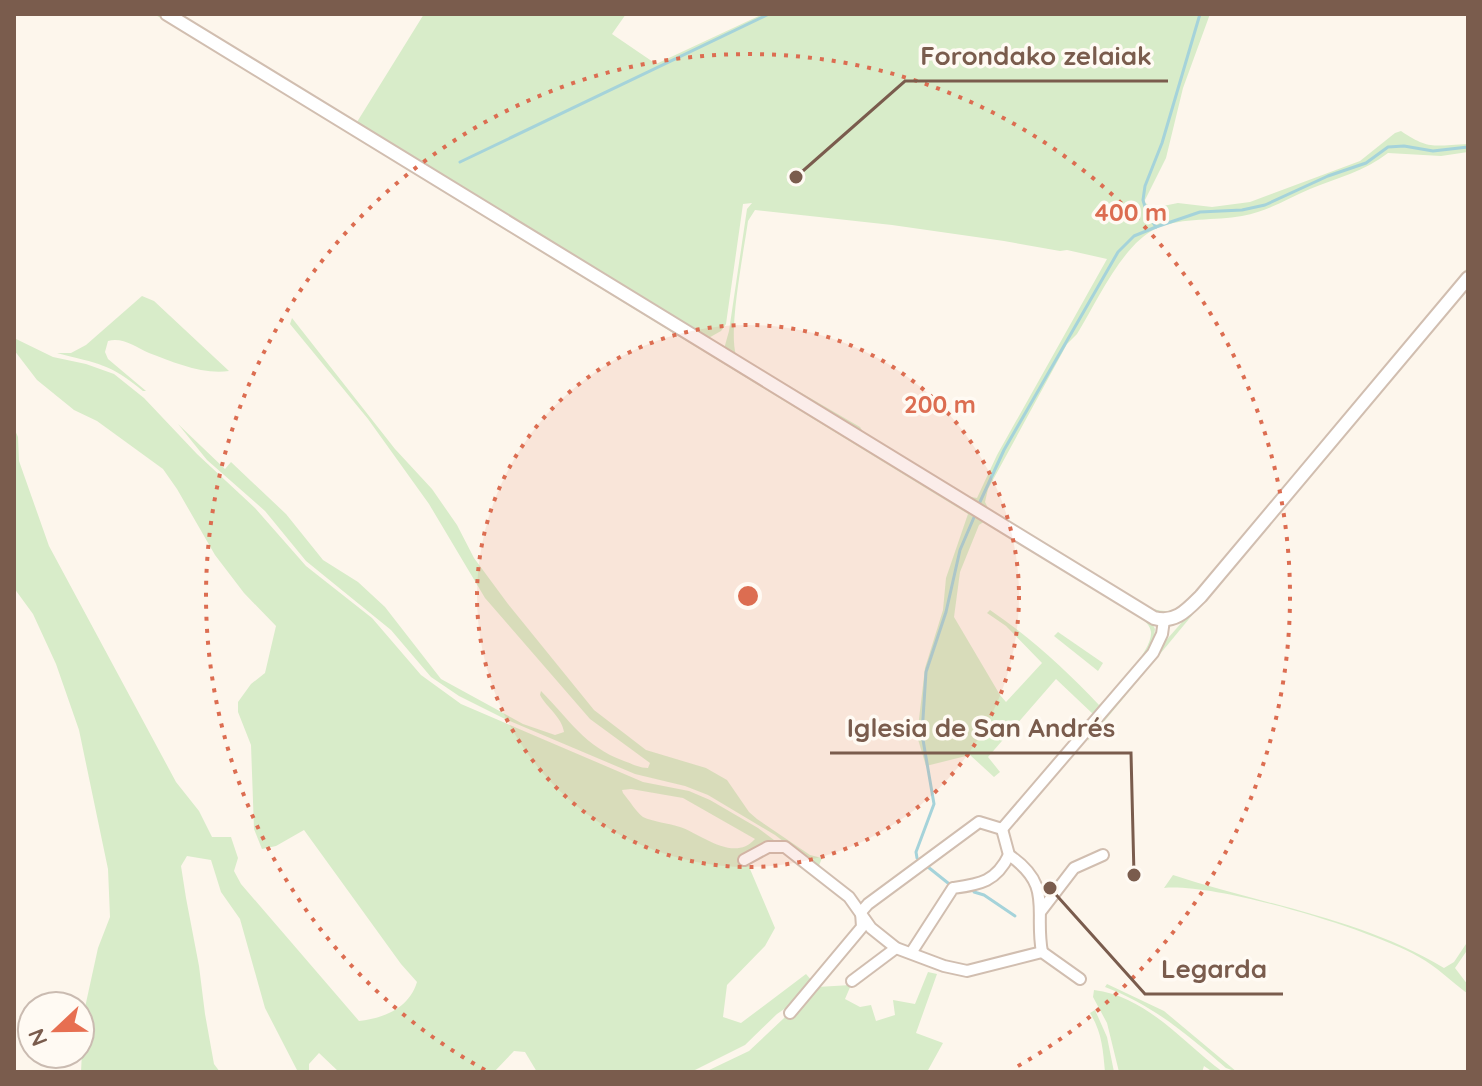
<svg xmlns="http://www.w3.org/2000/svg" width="1482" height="1086" font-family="Quicksand,sans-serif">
	<rect width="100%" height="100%" fill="#fdf6ec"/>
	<!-- green -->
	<g fill="#d8ecc9" fill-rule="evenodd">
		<path d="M154,14H160L1152,623L1155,629L1153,647L1094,715L1056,679L988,757L1000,772L994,777L970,755L926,766L917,736L925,668L943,610L946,578L968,514ZM985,521L1140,617C1145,621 1150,625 1151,632C1153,650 1113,694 1099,705C1066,670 1030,637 990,610L987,613L1006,626L1042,663L1006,702L1000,695L954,617L960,572L979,525Z"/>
		<path d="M174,14H181L357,122L424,14H626L612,34L656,64L763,14H1210L1183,88L1166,158L1144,202L1153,208L1178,203L1212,207L1250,202L1360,161L1395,133L1401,131C1430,151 1436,145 1468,144V152L1441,156L1388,153C1365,171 1337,178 1310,189C1286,199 1269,211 1242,216C1215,221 1183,217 1157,228C1122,244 1097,302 1077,334L1067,344L988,489L985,502L990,512L1153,609C1168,613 1176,611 1189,601L1468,267V274L1202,589C1185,606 1174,618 1150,611L724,349L729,331L747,209L752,203L743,204L726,324L721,331L705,340ZM755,210L892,225L1004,241L1060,251L1067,250L1107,259L997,455L977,498L965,496L863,432L860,427L736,355C728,330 744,251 748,221Z"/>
		<path d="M142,296L154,301L229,371C203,375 173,362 149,353C135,347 123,337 108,341L105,352L108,359L146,391H143C109,363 99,364 57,353H71L86,345Z"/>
		<path d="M292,318L395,449L432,489L457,525L474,558L508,604L594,710L646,750L706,768L727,780L749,812L757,819L810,855L822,858L818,868L775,835L708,795L685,786L635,774L505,719L459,696L431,677L391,630L306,561L265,511L207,460L178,424L225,469L231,462L286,514L323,560L358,582L385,607L441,679L523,724L555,735L564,732C562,717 547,708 540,695L541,691C570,720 584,746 624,761C633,764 639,768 648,768L650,763L590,719L485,598L429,504L368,419L290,324Z"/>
		<path d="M14,338L53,357L86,364L114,374L144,398L197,454L255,508L306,566L372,618L421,675L461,704L643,782L689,791L710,800L758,828L778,843L747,862L775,928L765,946L727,985L723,1017L741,1023L806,974L813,982L800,998L777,1014L745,1045L691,1072H537L525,1052L514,1051L494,1072H339L319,1053L309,1064V1072H298L265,1008L240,919L221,892L211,860L187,856L181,866L186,898L199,966L205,1014L214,1064L220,1072H81L84,1012L98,948L110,917L108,869L79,730L56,664L33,614L14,588V428L18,437L19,461L49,546L176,782L199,811L212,837H231L238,858L234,871L241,884L359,1021C385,1018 409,1008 417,982L401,964L304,830L276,846L262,849L254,829L251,745L238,712V702L251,684L265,673L276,626L244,593L215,555L177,489L163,469L97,421L74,410L37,380L14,350ZM631,789L683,798L755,839C734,863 701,834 680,827C669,823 653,822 643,817C637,813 629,800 623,793L622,790Z"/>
		<path d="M1251,544L1088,741L1090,733L1161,646Z"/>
		<path d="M1058,632L1103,663L1098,671L1054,636Z"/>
		<path d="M1173,875C1264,905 1361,918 1444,968L1454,962L1468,941V949L1455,968L1468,985V994C1452,982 1436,966 1419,957C1370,929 1218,883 1164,888Z"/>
		<path d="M928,972L937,974L916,1033L943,1043L927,1072H705L749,1051L817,987L851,985L845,999L860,1007L871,1005L876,1021L895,1015L893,1000L915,1004Z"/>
		<path d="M1107,984L1164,1011L1237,1072L1226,1068C1188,1035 1153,1005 1105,987Z"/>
		<path d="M1094,990C1148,997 1182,1042 1223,1072H1213L1204,1066L1202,1072H1119L1107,1023L1093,997Z"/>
		<path d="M1095,1010L1107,1037L1114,1072H1105C1103,1050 1102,1032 1090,1013Z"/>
	</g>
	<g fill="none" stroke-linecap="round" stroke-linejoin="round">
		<!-- stream -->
		<g stroke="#a5d3da" stroke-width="3">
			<path d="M460,162L769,14"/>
			<path d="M1156,227L1200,212L1242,210L1265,205L1328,176L1366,163L1388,147L1404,146L1433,151L1468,147"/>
			<path d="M979,504L1004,450L1118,252L1134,236L1156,227L1147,214L1143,200L1145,186L1162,143L1200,14"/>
			<path d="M917,858L916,852L934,804L922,734L926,672L946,612L960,550L975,515"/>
			<path d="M928,867L948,883"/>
			<path d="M974,892L984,895L1015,916"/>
		</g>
		<defs>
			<g id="minor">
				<path d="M1002,829L1009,855C1054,886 1034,910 1042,952"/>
				<path d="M744,860L768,847H785L849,897L871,928L896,948L944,966L967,971L1042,952L1080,979"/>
				<path d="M1041,911L1074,868L1103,855"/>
				<path d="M911,953L953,888C980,884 996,882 1009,855"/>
				<path d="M852,981L896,948"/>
				<path d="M790,1013L862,927L861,912L868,904L979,822L1002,829L1153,653L1162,634L1164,620"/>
			</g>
			<path id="tertiary" d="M167,14L1154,618C1175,624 1187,610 1201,596L1468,278"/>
		</defs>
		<!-- minor casing -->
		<use href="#minor" stroke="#d1beb0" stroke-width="14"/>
		<!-- tertiary casing -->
		<use href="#tertiary" stroke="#d1beb0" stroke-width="16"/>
		<!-- minor -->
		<use href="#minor" stroke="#fff" stroke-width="10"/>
		<!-- tertiary -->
		<use href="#tertiary" stroke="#fff" stroke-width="12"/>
	</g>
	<!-- distance rings -->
	<circle cx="748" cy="596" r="271" fill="#dc6d51" fill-opacity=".12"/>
	<g fill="none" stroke="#dc6d51" stroke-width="4" stroke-dasharray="4 8">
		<circle cx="748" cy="596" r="271"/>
		<path d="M485 1070A542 542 0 1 1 1011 1070"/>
	</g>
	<circle cx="748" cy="596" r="12" fill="#dc6d51" stroke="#fffaf3" stroke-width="4"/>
	<g font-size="24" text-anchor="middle" font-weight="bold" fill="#dc6d51" stroke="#fffaf3" stroke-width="7" stroke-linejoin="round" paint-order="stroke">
		<text x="1131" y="221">400 m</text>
		<text x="940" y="413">200 m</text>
	</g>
	<!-- callouts -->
	<path fill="none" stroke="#7a5c4d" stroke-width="3" d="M796 177L905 81H1168M1134 875L1131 753H830M1050 888L1145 994H1283"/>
	<g fill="#7a5c4d" stroke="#fffaf3" stroke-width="3">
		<circle cx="796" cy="177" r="8"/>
		<circle cx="1134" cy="875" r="8"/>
		<circle cx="1050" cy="888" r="8"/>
	</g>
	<g font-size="26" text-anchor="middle" font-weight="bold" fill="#7a5c4d" stroke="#fffaf3" stroke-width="7" stroke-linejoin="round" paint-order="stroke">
		<text x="1036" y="65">Forondako zelaiak</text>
		<text x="981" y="737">Iglesia de San Andrés</text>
		<text x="1214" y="978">Legarda</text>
	</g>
	<!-- border -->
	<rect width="1482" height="1086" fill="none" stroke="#7a5c4d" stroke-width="32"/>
	<!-- north arrow -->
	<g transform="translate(56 1030) rotate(248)"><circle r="38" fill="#fffaf3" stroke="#cabbb1" stroke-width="2"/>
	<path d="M0-6L14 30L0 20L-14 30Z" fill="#e76f51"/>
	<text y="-12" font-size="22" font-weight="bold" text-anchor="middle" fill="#7a5c4d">N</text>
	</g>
</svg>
